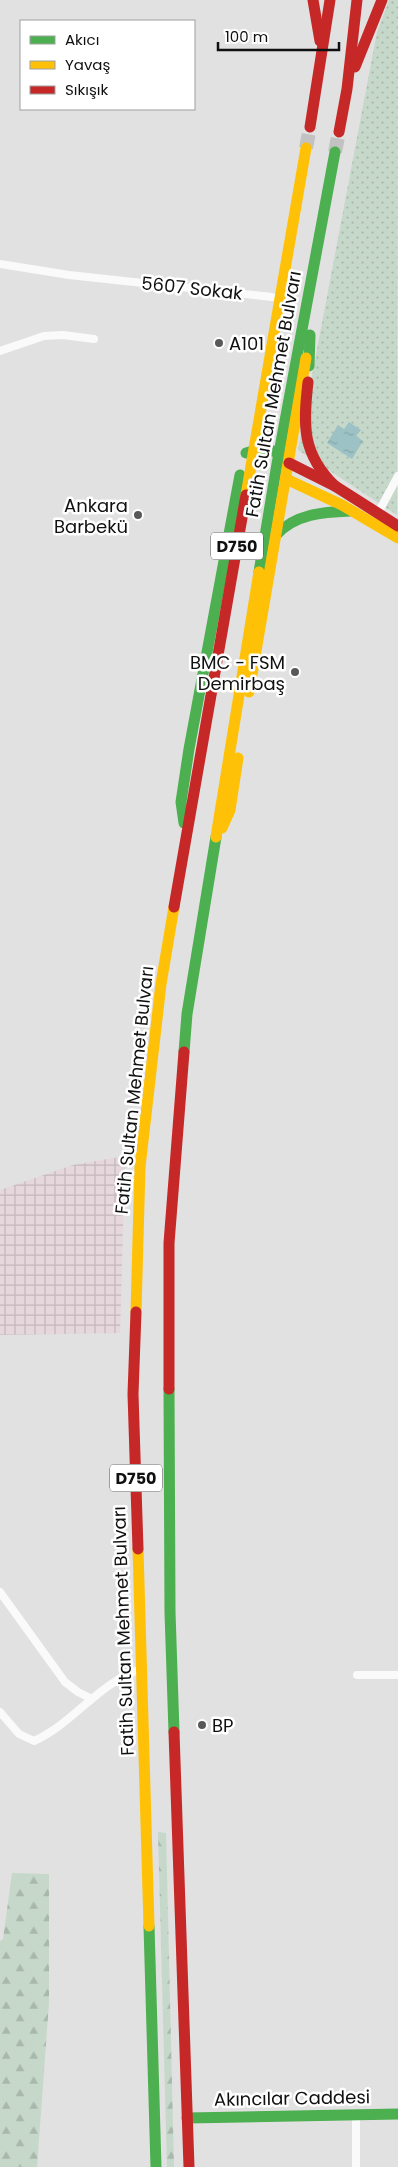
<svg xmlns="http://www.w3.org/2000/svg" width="398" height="2167" font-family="Poppins,sans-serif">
	<defs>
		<pattern id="industrial-grid" width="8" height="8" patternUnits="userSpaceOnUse" patternTransform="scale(1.25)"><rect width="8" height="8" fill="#e5d7dc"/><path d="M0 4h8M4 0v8" fill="none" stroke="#c3b8bc"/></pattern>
		<pattern id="forest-firs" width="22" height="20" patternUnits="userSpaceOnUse" patternTransform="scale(1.25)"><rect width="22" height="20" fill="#c6d8ca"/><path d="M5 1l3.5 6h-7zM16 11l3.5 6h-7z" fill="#a9b8ac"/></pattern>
		<pattern id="park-dots" width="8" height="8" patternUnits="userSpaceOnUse" patternTransform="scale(1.25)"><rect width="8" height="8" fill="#c6d8ca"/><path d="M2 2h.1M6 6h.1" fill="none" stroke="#a9b8ac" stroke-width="1.8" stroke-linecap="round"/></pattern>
		<pattern id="water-ripples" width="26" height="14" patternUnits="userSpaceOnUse" patternTransform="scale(1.25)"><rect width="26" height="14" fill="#9dc2c5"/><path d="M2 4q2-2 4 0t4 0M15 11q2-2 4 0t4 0" fill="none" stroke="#86a6a8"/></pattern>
	</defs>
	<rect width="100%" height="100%" fill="#e1e1e1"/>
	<!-- industrial -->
	<path fill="url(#industrial-grid)" d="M125,1156L120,1333L0,1335V1190L73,1165Z"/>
	<!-- forest -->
	<g fill="url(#forest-firs)">
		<path d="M158,1832L166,1833L174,2167H167Z"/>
		<path d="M12,1873L49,1874V2003L37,2167H0V1941L3,1939Z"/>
	</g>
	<!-- park -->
	<path fill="url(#park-dots)" d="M389,0H398L397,515L298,450L377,32Z"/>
	<!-- water -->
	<path fill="url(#water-ripples)" d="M349,422L361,430L356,436L363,441L352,459L327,443L338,425L344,429Z"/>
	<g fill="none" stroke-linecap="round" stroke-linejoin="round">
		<!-- highway-tunnel -->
		<g stroke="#c2c2c2" stroke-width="14" stroke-dasharray="14 7" stroke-linecap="butt">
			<path d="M306,148L310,127"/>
			<path d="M335,152L339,132"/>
		</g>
		<!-- street -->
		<g stroke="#fafafa" stroke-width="8">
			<path d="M0,264L69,275L272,297"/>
			<path d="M0,351L44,336L63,335L94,339"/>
			<path d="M378,513L398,476"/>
			<path d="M0,1592L65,1682L78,1692L90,1698"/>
			<path d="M357,1675H398"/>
			<path d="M0,1712L19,1734L34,1741C74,1723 98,1683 141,1669"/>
			<path d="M356,2115V2167"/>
		</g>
		<!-- fast -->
		<g stroke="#4caf50" stroke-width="11">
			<path d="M309,366L310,335"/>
			<path d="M246,453C262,448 273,447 285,459"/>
			<path d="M276,535C295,514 323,512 350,511"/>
			<path d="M259,572L277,464L335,152"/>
			<path d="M184,823L181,802L189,749L240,475"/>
			<path d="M184,1052L187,1014L216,837"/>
			<path d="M169,1389L170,1612L174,1732"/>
			<path d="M149,1926L156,2167"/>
			<path d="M187,2118L398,2114"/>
		</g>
		<!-- slow -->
		<g stroke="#ffc107" stroke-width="11">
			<path d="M286,479L342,505L398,538"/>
			<path d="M246,495L306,148"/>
			<path d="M249,692L306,358"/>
			<path d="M222,828L230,810L238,758"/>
			<path d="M216,837L259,572"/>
			<path d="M136,1312L140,1167L161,984L174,907"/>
			<path d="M138,1549L149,1926"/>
		</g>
		<!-- jam -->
		<g stroke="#c62828" stroke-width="11">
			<path d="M313,0L320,41"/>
			<path d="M355,67L382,0"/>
			<path d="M310,127L330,0"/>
			<path d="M339,132L347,89L357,0"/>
			<path d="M308,382C303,426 302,454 335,486"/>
			<path d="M289,463L335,486L398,526"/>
			<path d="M174,907L246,495"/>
			<path d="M136,1312L133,1394L138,1549"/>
			<path d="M169,1389V1243L184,1052"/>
			<path d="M174,1732L189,2167"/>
		</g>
	</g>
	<!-- markers -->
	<g fill="#595959" stroke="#fff" stroke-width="2">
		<circle cx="219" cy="343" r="5"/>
		<circle cx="138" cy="515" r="5"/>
		<circle cx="295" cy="672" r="5"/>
		<circle cx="202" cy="1725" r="5"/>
	</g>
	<g text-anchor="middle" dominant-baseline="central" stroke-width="5" stroke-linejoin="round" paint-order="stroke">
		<!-- shield labels -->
		<g fill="#fff" stroke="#585858" stroke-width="1">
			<rect x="211" y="532.5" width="52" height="27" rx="4"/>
			<rect x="110" y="1464.5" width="52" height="27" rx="4"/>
		</g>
		<g font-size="16" font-weight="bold" fill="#101010">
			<text x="237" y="546">D750</text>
			<text x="136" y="1478">D750</text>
		</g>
		<!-- street labels -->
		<g font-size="18" fill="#101010" stroke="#fff">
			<text transform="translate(192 288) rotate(6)">5607 Sokak</text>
			<text transform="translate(273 394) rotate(-80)">Fatih Sultan Mehmet Bulvarı</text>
			<text transform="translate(134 1090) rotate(-84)">Fatih Sultan Mehmet Bulvarı</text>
			<text transform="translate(123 1631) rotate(-92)">Fatih Sultan Mehmet Bulvarı</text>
			<text transform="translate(292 2098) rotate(-1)">Akıncılar Caddesi</text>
		</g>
		<!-- poi labels -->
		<g font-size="18" fill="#101010" stroke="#fff" text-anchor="start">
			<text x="229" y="343">A101</text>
			<text x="128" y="505" text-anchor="end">Ankara<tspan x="128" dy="21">Barbekü</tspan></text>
			<text x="285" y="662" text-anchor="end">BMC - FSM<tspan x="285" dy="21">Demirbaş</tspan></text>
			<text x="212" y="1725">BP</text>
		</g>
	</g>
	<!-- legend -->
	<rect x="20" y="20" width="175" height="90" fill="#ffffff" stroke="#9f9f9f"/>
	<rect x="30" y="36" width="25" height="8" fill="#4caf50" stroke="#9f9f9f"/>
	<text x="65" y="45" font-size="15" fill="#101010">Akıcı</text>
	<rect x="30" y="61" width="25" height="8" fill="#ffc107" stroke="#9f9f9f"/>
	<text x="65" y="70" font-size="15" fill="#101010">Yavaş</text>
	<rect x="30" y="86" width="25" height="8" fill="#c62828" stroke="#9f9f9f"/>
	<text x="65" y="95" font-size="15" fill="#101010">Sıkışık</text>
	<!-- scale -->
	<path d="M218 42v8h121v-8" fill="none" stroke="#101010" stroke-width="2.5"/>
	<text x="225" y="42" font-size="15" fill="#101010" stroke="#ffffff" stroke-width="4" paint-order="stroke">100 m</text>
</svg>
